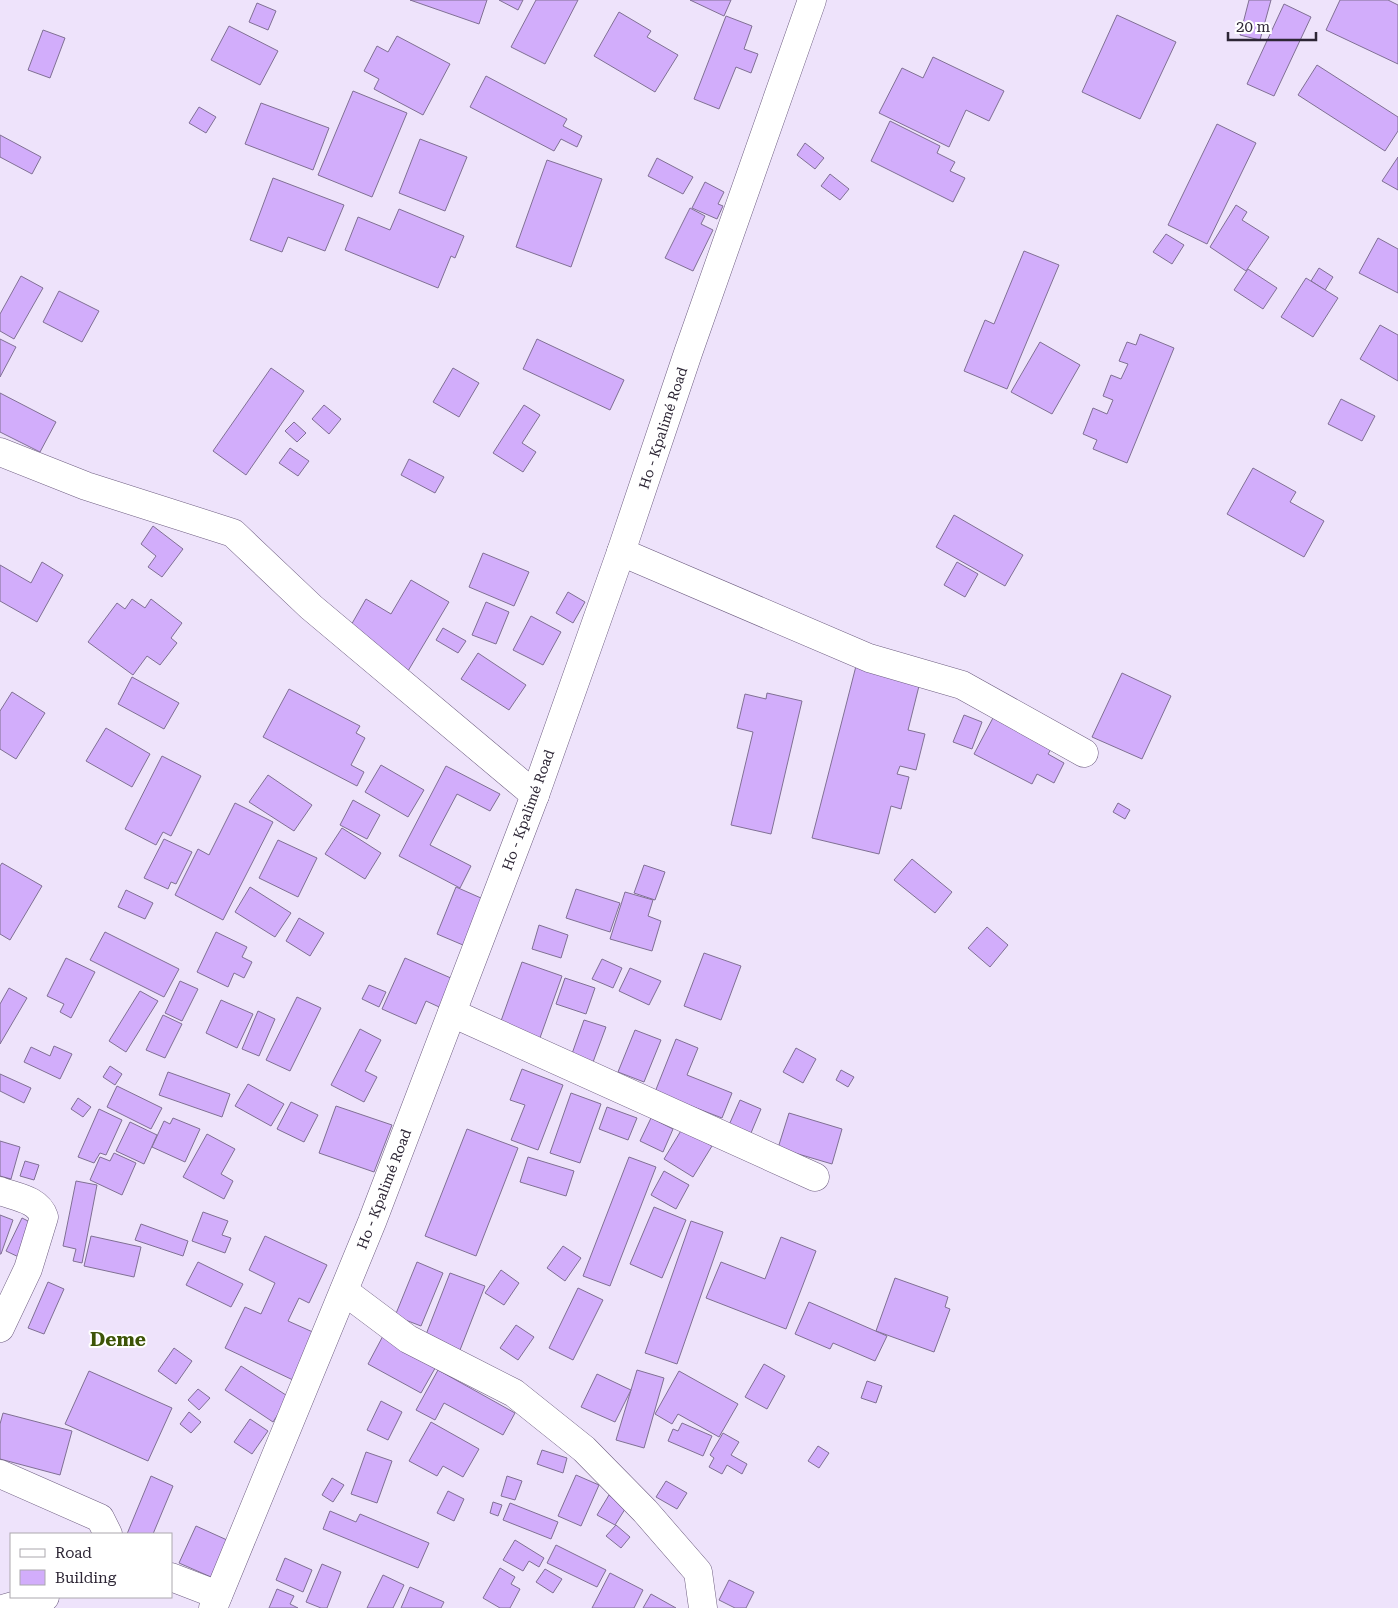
<svg xmlns="http://www.w3.org/2000/svg" width="1398" height="1608" font-family="'Roboto Serif',serif">
	<rect width="100%" height="100%" fill="#eee3fb"/>
	<!-- building -->
	<g fill="#d2adfb" stroke="#807094">
		<path d="M410,0H487L479,24Z"/>
		<path d="M499,0H523L518,10Z"/>
		<path d="M536,0H578L545,64L511,47Z"/>
		<path d="M690,0H731L724,16Z"/>
		<path d="M1249,0H1271L1260,40L1240,35Z"/>
		<path d="M1340,0H1388L1398,5V64L1326,30Z"/>
		<path d="M257,3L276,11L268,30L249,22Z"/>
		<path d="M1284,4L1311,17L1274,96L1247,84Z"/>
		<path d="M619,12L651,31L647,37L678,55L655,92L594,56Z"/>
		<path d="M1117,15L1176,42L1140,119L1082,92Z"/>
		<path d="M726,16L752,26L744,49L758,54L751,73L736,67L719,109L694,99Z"/>
		<path d="M229,26L278,51L260,85L211,60Z"/>
		<path d="M43,30L65,38L50,78L28,70Z"/>
		<path d="M397,36L450,64L423,115L374,89L379,79L364,71L377,46L388,52Z"/>
		<path d="M933,57L1004,91L989,121L966,110L949,147L879,113L902,68L923,78Z"/>
		<path d="M1317,65L1398,117V131L1385,151L1298,95Z"/>
		<path d="M486,76L567,119L563,126L582,136L577,147L561,139L554,151L470,107Z"/>
		<path d="M353,91L407,113L372,197L318,175Z"/>
		<path d="M261,103L329,128L313,170L245,144Z"/>
		<path d="M199,107L216,117L206,133L189,123Z"/>
		<path d="M890,121L940,146L937,153L955,162L950,171L965,178L953,202L871,161Z"/>
		<path d="M1217,124L1256,143L1207,244L1168,225Z"/>
		<path d="M0,135L41,157L32,174L0,157Z"/>
		<path d="M420,139L467,157L445,211L399,193Z"/>
		<path d="M805,143L824,158L815,169L797,155Z"/>
		<path d="M1398,157V190L1382,181Z"/>
		<path d="M657,158L693,177L683,194L648,176Z"/>
		<path d="M547,160L602,179L571,267L516,247Z"/>
		<path d="M830,174L849,189L840,200L821,186Z"/>
		<path d="M273,178L344,205L325,251L288,237L282,252L250,240Z"/>
		<path d="M705,182L724,192L718,204L723,206L717,219L692,208Z"/>
		<path d="M1236,205L1247,212L1242,220L1269,237L1246,271L1210,247Z"/>
		<path d="M690,208L705,216L701,224L713,230L693,271L665,258Z"/>
		<path d="M399,209L464,236L455,258L451,256L438,288L345,250L358,217L390,230Z"/>
		<path d="M1166,234L1184,245L1172,264L1153,252Z"/>
		<path d="M1378,238L1398,249V293L1359,273Z"/>
		<path d="M1024,251L1059,265L1007,389L964,371L985,320L994,324Z"/>
		<path d="M1319,268L1333,277L1325,290L1311,281Z"/>
		<path d="M1248,269L1277,288L1263,309L1234,290Z"/>
		<path d="M21,276L43,288L14,339L0,331V314Z"/>
		<path d="M1306,278L1338,298L1313,337L1281,317Z"/>
		<path d="M59,291L99,311L82,342L43,322Z"/>
		<path d="M1380,325L1398,335V381L1360,359Z"/>
		<path d="M1140,334L1174,348L1127,463L1093,449L1097,440L1083,434L1093,408L1107,414L1113,400L1103,396L1111,375L1121,379L1128,364L1119,361L1127,342L1136,345Z"/>
		<path d="M0,339L16,347L0,377Z"/>
		<path d="M537,339L624,380L610,410L523,369Z"/>
		<path d="M1040,342L1080,365L1052,414L1011,392Z"/>
		<path d="M271,368L304,391L246,475L213,451Z"/>
		<path d="M453,368L479,383L459,417L433,402Z"/>
		<path d="M0,393L56,422L40,452L0,432Z"/>
		<path d="M1341,399L1375,416L1362,441L1328,424Z"/>
		<path d="M324,405L341,419L329,434L312,419Z"/>
		<path d="M524,405L540,415L522,443L536,452L523,472L493,453Z"/>
		<path d="M294,422L306,433L297,442L285,431Z"/>
		<path d="M290,448L309,461L298,476L279,463Z"/>
		<path d="M409,459L444,477L435,493L401,475Z"/>
		<path d="M1253,468L1296,492L1290,502L1324,521L1304,557L1227,514Z"/>
		<path d="M954,515L1023,555L1005,586L936,547Z"/>
		<path d="M153,526L183,549L162,577L148,567L156,556L141,544Z"/>
		<path d="M483,553L529,572L514,606L469,587Z"/>
		<path d="M42,562L63,575L37,622L0,601V565L31,583Z"/>
		<path d="M957,562L978,574L965,597L944,585Z"/>
		<path d="M411,580L449,602L408,671L346,634L366,599L391,614Z"/>
		<path d="M568,592L585,602L573,623L556,613Z"/>
		<path d="M132,599L145,608L151,599L182,623L171,638L177,643L160,665L147,656L133,675L88,642L117,603L125,609Z"/>
		<path d="M486,602L509,612L496,644L472,635Z"/>
		<path d="M531,616L561,632L543,665L513,650Z"/>
		<path d="M443,628L466,641L458,653L436,640Z"/>
		<path d="M478,653L526,685L509,710L461,679Z"/>
		<path d="M856,666L920,682L908,730L925,734L916,770L900,766L897,774L909,777L901,809L891,806L879,854L812,838Z"/>
		<path d="M1122,673L1171,696L1142,759L1092,737Z"/>
		<path d="M132,677L179,703L164,729L118,704Z"/>
		<path d="M289,689L360,726L356,733L365,738L351,765L364,772L357,786L263,737Z"/>
		<path d="M12,692L45,713L16,759L0,749V711Z"/>
		<path d="M767,693L802,701L771,834L731,825L753,732L737,728L745,694L766,699Z"/>
		<path d="M964,715L982,722L972,749L953,742Z"/>
		<path d="M994,716L1053,746L1048,754L1064,763L1054,783L1037,774L1032,784L974,754Z"/>
		<path d="M106,728L150,754L132,787L86,761Z"/>
		<path d="M162,756L201,776L171,836L163,832L156,845L125,829Z"/>
		<path d="M381,765L424,790L408,817L365,792Z"/>
		<path d="M446,766L500,794L490,811L457,794L430,845L471,866L460,888L399,856Z"/>
		<path d="M268,775L312,805L294,831L249,802Z"/>
		<path d="M353,800L380,815L367,839L340,825Z"/>
		<path d="M235,803L273,822L223,920L175,895L198,849L209,855Z"/>
		<path d="M1118,803L1130,810L1125,819L1113,812Z"/>
		<path d="M342,828L381,853L365,879L325,854Z"/>
		<path d="M164,839L192,852L176,884L171,882L168,889L144,878Z"/>
		<path d="M278,840L317,858L298,897L259,878Z"/>
		<path d="M912,859L952,892L935,913L894,880Z"/>
		<path d="M2,863L42,886L10,940L0,934V866Z"/>
		<path d="M644,865L665,872L655,900L634,893Z"/>
		<path d="M250,887L291,913L275,937L235,912Z"/>
		<path d="M456,887L490,902L470,948L437,934Z"/>
		<path d="M576,889L620,903L610,932L566,918Z"/>
		<path d="M126,890L153,903L145,919L118,907Z"/>
		<path d="M625,892L653,900L648,916L661,921L652,951L610,939Z"/>
		<path d="M299,918L324,933L310,956L286,941Z"/>
		<path d="M539,925L568,935L561,958L532,949Z"/>
		<path d="M987,927L1008,945L990,967L968,948Z"/>
		<path d="M105,932L179,969L164,997L90,960Z"/>
		<path d="M216,932L247,947L242,957L252,962L244,978L234,973L228,987L197,972Z"/>
		<path d="M704,953L741,966L721,1020L684,1006Z"/>
		<path d="M66,958L95,972L71,1018L60,1012L64,1004L47,996Z"/>
		<path d="M405,958L460,982L448,1011L426,1001L416,1024L382,1009Z"/>
		<path d="M602,959L622,968L613,988L592,979Z"/>
		<path d="M522,962L562,976L536,1049L496,1035Z"/>
		<path d="M630,968L661,981L649,1005L619,991Z"/>
		<path d="M565,978L595,988L586,1014L556,1004Z"/>
		<path d="M180,981L198,989L182,1021L165,1013Z"/>
		<path d="M369,985L386,992L379,1007L362,999Z"/>
		<path d="M9,988L27,998L0,1044V1004Z"/>
		<path d="M140,991L158,1001L126,1052L109,1041Z"/>
		<path d="M297,997L321,1008L290,1071L266,1060Z"/>
		<path d="M221,1000L253,1014L237,1048L206,1033Z"/>
		<path d="M258,1011L275,1019L259,1056L242,1049Z"/>
		<path d="M163,1015L182,1024L165,1058L146,1050Z"/>
		<path d="M584,1020L606,1027L589,1073L568,1065Z"/>
		<path d="M360,1029L381,1040L365,1071L377,1077L364,1102L331,1085Z"/>
		<path d="M635,1030L661,1040L644,1082L618,1072Z"/>
		<path d="M676,1039L698,1048L687,1075L732,1093L722,1118L655,1092Z"/>
		<path d="M54,1046L72,1054L60,1079L24,1062L31,1047L50,1056Z"/>
		<path d="M796,1048L816,1059L803,1083L783,1072Z"/>
		<path d="M110,1066L122,1074L115,1085L103,1077Z"/>
		<path d="M522,1069L563,1085L538,1150L511,1140L525,1105L510,1100Z"/>
		<path d="M841,1070L854,1077L848,1087L836,1080Z"/>
		<path d="M168,1072L230,1094L222,1117L159,1095Z"/>
		<path d="M0,1074L31,1088L24,1103L0,1091Z"/>
		<path d="M248,1084L284,1104L271,1126L235,1106Z"/>
		<path d="M117,1086L162,1108L151,1129L107,1107Z"/>
		<path d="M571,1093L601,1104L580,1163L550,1153Z"/>
		<path d="M78,1098L91,1107L83,1117L71,1109Z"/>
		<path d="M740,1100L761,1109L751,1133L729,1125Z"/>
		<path d="M291,1102L318,1115L304,1142L277,1129Z"/>
		<path d="M336,1106L392,1125L374,1172L319,1153Z"/>
		<path d="M607,1107L637,1118L628,1140L599,1129Z"/>
		<path d="M99,1109L122,1120L106,1155L100,1153L94,1163L78,1157Z"/>
		<path d="M789,1113L842,1129L832,1164L778,1148Z"/>
		<path d="M173,1118L200,1129L185,1162L152,1147L164,1121L170,1124Z"/>
		<path d="M651,1118L673,1129L663,1152L640,1141Z"/>
		<path d="M130,1122L157,1135L144,1164L116,1151Z"/>
		<path d="M467,1129L518,1148L476,1256L425,1236Z"/>
		<path d="M682,1129L712,1146L693,1177L664,1159Z"/>
		<path d="M207,1134L235,1149L221,1174L233,1181L224,1199L183,1177Z"/>
		<path d="M0,1141L20,1147L11,1179L0,1176Z"/>
		<path d="M114,1153L136,1163L122,1195L90,1180L100,1157L110,1161Z"/>
		<path d="M528,1157L574,1171L566,1196L520,1182Z"/>
		<path d="M629,1157L656,1167L610,1286L583,1276Z"/>
		<path d="M25,1161L39,1165L34,1180L20,1176Z"/>
		<path d="M664,1171L689,1185L676,1209L651,1195Z"/>
		<path d="M76,1181L97,1185L82,1263L73,1261L76,1249L63,1246Z"/>
		<path d="M654,1207L686,1220L662,1278L630,1264Z"/>
		<path d="M203,1212L228,1221L222,1235L231,1238L225,1253L192,1241Z"/>
		<path d="M0,1215L13,1220L1,1254H0Z"/>
		<path d="M22,1218L38,1226L23,1259L6,1251Z"/>
		<path d="M691,1221L723,1232L677,1364L645,1353Z"/>
		<path d="M141,1224L188,1241L183,1256L135,1240Z"/>
		<path d="M91,1236L141,1247L134,1277L84,1266Z"/>
		<path d="M265,1236L327,1265L309,1303L299,1298L288,1321L315,1333L293,1380L225,1348L245,1307L261,1314L275,1283L249,1270Z"/>
		<path d="M781,1237L816,1251L786,1329L706,1298L721,1262L765,1279Z"/>
		<path d="M563,1246L581,1258L565,1281L547,1268Z"/>
		<path d="M198,1262L243,1284L231,1307L186,1285Z"/>
		<path d="M417,1262L443,1273L421,1326L395,1316Z"/>
		<path d="M501,1270L519,1283L504,1305L485,1293Z"/>
		<path d="M450,1273L485,1286L460,1350L425,1337Z"/>
		<path d="M895,1278L948,1297L945,1307L950,1309L934,1352L876,1331Z"/>
		<path d="M48,1282L64,1289L44,1334L28,1328Z"/>
		<path d="M578,1288L603,1300L573,1360L549,1348Z"/>
		<path d="M809,1302L887,1336L875,1361L833,1343L830,1349L795,1334Z"/>
		<path d="M516,1325L534,1337L518,1360L500,1348Z"/>
		<path d="M384,1334L438,1363L421,1393L368,1364Z"/>
		<path d="M174,1348L192,1361L176,1384L158,1371Z"/>
		<path d="M764,1364L785,1376L767,1409L745,1397Z"/>
		<path d="M241,1366L289,1397L273,1422L225,1390Z"/>
		<path d="M438,1370L515,1413L503,1435L444,1403L435,1420L416,1410Z"/>
		<path d="M637,1370L664,1378L644,1448L616,1440Z"/>
		<path d="M89,1371L172,1408L148,1461L65,1424Z"/>
		<path d="M679,1371L738,1404L719,1437L678,1414L672,1424L655,1414Z"/>
		<path d="M597,1374L631,1390L615,1422L581,1407Z"/>
		<path d="M867,1381L882,1386L876,1403L861,1398Z"/>
		<path d="M198,1389L210,1398L199,1410L188,1400Z"/>
		<path d="M381,1401L402,1412L388,1440L367,1430Z"/>
		<path d="M189,1412L201,1422L191,1433L180,1424Z"/>
		<path d="M3,1413L72,1431L60,1475L0,1459V1424Z"/>
		<path d="M250,1419L268,1431L252,1454L234,1442Z"/>
		<path d="M431,1422L479,1449L463,1477L443,1466L437,1476L409,1461Z"/>
		<path d="M682,1423L712,1436L703,1456L668,1441L673,1429L678,1431Z"/>
		<path d="M723,1433L739,1442L731,1455L747,1464L742,1474L727,1465L722,1474L709,1467L714,1458L710,1455Z"/>
		<path d="M818,1446L829,1453L819,1468L808,1461Z"/>
		<path d="M542,1450L567,1458L563,1473L537,1464Z"/>
		<path d="M366,1452L392,1461L377,1503L351,1494Z"/>
		<path d="M576,1475L599,1485L581,1526L558,1516Z"/>
		<path d="M151,1476L173,1486L153,1534H127Z"/>
		<path d="M507,1476L522,1481L515,1500L501,1496Z"/>
		<path d="M332,1478L344,1485L333,1502L322,1495Z"/>
		<path d="M666,1481L687,1493L677,1509L656,1497Z"/>
		<path d="M448,1491L464,1499L454,1521L437,1513Z"/>
		<path d="M609,1495L627,1506L615,1525L597,1515Z"/>
		<path d="M493,1502L502,1505L498,1516L490,1513Z"/>
		<path d="M510,1503L558,1522L551,1539L503,1520Z"/>
		<path d="M330,1511L356,1522L360,1514L429,1543L418,1568L323,1529Z"/>
		<path d="M616,1525L630,1537L621,1548L606,1536Z"/>
		<path d="M196,1526L227,1540L211,1577L179,1563Z"/>
		<path d="M515,1540L544,1558L539,1567L529,1561L523,1571L503,1560Z"/>
		<path d="M556,1545L606,1570L597,1587L547,1563Z"/>
		<path d="M285,1558L312,1570L303,1592L276,1580Z"/>
		<path d="M322,1564L341,1572L327,1608H321L306,1602Z"/>
		<path d="M500,1568L515,1577L511,1584L520,1589L510,1608H500L483,1598Z"/>
		<path d="M545,1569L562,1579L553,1593L536,1582Z"/>
		<path d="M610,1573L643,1590L634,1608H592Z"/>
		<path d="M383,1575L404,1585L393,1608H367Z"/>
		<path d="M729,1580L754,1592L746,1608H735L719,1600Z"/>
		<path d="M410,1587L444,1602L441,1608H401Z"/>
		<path d="M277,1589L294,1596L290,1604L298,1608H269Z"/>
		<path d="M651,1594L676,1608H643Z"/>
	</g>
	<g fill="none" stroke-linecap="round" stroke-linejoin="round">
		<defs>
			<g id="street">
				<path d="M0,452L86,486L233,533L311,607L535,795"/>
				<path d="M621,552L869,658L962,685L1084,753"/>
				<path d="M452,1013L815,1177"/>
				<path d="M0,1191C16,1197 38,1199 44,1217L28,1269L0,1328"/>
				<path d="M344,1291L408,1339L514,1393L584,1449L645,1511L698,1572L703,1608"/>
				<path d="M0,1474L100,1518L108,1534"/>
				<path d="M171,1577L218,1595"/>
				<path d="M6,1608L45,1597"/>
			</g>
			<path id="secondary" d="M213,1608L372,1222L535,795L621,552L688,353L812,0"/>
		</defs>
		<!-- street casing -->
		<use href="#street" stroke="#6e5e81" stroke-width="29"/>
		<!-- secondary casing -->
		<use href="#secondary" stroke="#6e5e81" stroke-width="29"/>
		<!-- street -->
		<use href="#street" stroke="#fff" stroke-width="28"/>
		<!-- secondary -->
		<use href="#secondary" stroke="#fff" stroke-width="28"/>
	</g>
	<g text-anchor="middle" dominant-baseline="central" stroke-width="4" stroke-linejoin="round" paint-order="stroke">
		<!-- street labels -->
		<g font-size="14" fill="#2d2635" stroke="#fff">
			<text transform="translate(663 428) rotate(-72)">Ho - Kpalimé Road</text>
			<text transform="translate(528 810) rotate(-70)">Ho - Kpalimé Road</text>
			<text transform="translate(384 1189) rotate(-69)">Ho - Kpalimé Road</text>
		</g>
		<!-- district labels -->
		<g font-size="19" font-weight="bold" fill="#3d5407" stroke="#fff">
			<text x="118" y="1339">Deme</text>
		</g>
	</g>
	<!-- legend -->
	<rect x="10" y="1533" width="162" height="65" fill="#ffffff" stroke="#aba8ae"/>
	<rect x="20" y="1549" width="25" height="8" fill="#ffffff" stroke="#aba8ae"/>
	<text x="55" y="1558" font-size="15" fill="#2d2635">Road</text>
	<rect x="20" y="1570" width="25" height="15" fill="#d2adfb" stroke="#aba8ae"/>
	<text x="55" y="1583" font-size="15" fill="#2d2635">Building</text>
	<!-- scale -->
	<path d="M1228 32v8h88v-8" fill="none" stroke="#2d2635" stroke-width="2.5"/>
	<text x="1236" y="32" font-size="15" fill="#2d2635" stroke="#ffffff" stroke-width="4" paint-order="stroke">20 m</text>
</svg>
